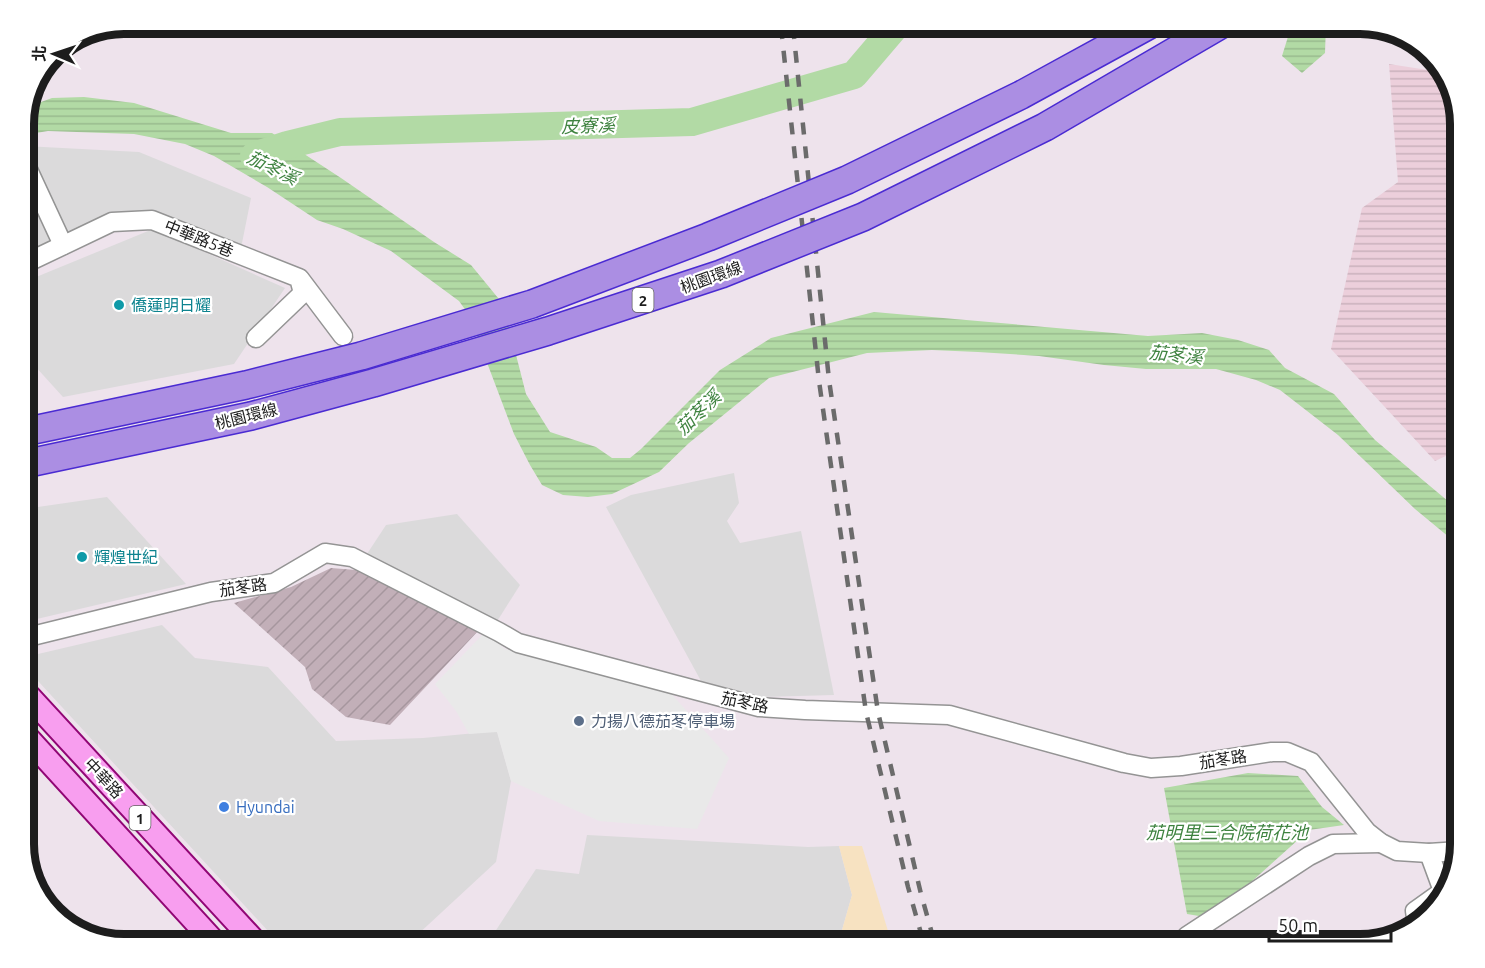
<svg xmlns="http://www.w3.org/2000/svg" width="1485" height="968" font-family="Ubuntu,'Noto Sans TC',sans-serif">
	<defs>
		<pattern id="construction-furrows" width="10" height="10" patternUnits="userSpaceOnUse" patternTransform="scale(1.5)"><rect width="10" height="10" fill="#c2afb8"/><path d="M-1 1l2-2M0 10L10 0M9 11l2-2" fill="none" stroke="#a6969e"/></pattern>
		<pattern id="farmland-rules" width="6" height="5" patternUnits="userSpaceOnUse" patternTransform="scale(1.5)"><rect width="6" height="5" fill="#eccfdb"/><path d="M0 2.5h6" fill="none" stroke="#cab1bc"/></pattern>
		<pattern id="water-rules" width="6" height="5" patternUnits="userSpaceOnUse" patternTransform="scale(1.5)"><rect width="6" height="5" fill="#b2daa5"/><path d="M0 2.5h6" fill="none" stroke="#99bb8e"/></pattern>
	</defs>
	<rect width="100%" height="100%" fill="#eee3ec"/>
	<!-- residential -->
	<g fill="#dbdadb">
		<path d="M24,146L139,152L251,198L241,248L147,212L24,258Z"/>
		<path d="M153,229L285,288L234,364L63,397L24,354V282Z"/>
		<path d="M734,473L739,503L727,521L740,543L801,531L834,695L762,697L701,681L606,507L631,495Z"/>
		<path d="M107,497L186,584L24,622V509Z"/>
		<path d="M457,514L520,585L496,623L367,554L386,525Z"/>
		<path d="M162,625L195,658L268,667L336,741L423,738L497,731L511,781L496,862L415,937L421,944H280L27,669L38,654Z"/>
		<path d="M587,835L808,847L839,846L852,895L838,944H487L536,869L579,874Z"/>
	</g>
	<!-- construction -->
	<path fill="url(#construction-furrows)" d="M331,568L356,570L479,630L390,725L346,717L312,689L305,667L234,603L291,587Z"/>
	<!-- farmland -->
	<path fill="url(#farmland-rules)" d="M1389,64L1447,73L1461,118V449L1435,461L1331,349L1362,208L1398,182Z"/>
	<!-- park -->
	<path fill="#f7e2c1" d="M839,846H862L892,944H838L852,895Z"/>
	<!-- parking -->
	<path fill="#e9e9e9" d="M485,632L505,649L668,690L729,758L697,829L599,821L511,781L497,732L469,734L456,711L435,684Z"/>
	<!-- water -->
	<g fill="url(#water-rules)">
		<path d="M1292,24H1326L1325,53L1302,73L1282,56Z"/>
		<path d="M84,97L134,103L231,133H272L341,178L434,242L471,265L503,304L526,394L550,432L596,447L612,458H630L641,449L720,370L771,338L874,312L1148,336L1202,333L1238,340L1269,350L1285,368L1334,394L1375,440L1461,512V547L1415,509L1338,435L1280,390L1256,380L1216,369H1146L1104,365L1039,356L978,352L932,350L867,353L769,378L689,443L659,472L612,494L588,497L563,495L542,485L530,465L514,434L469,315L459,301L391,251L343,229L317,220L267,187L214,156L185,144L134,134L48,131L24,135V118L30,106L52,98Z"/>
		<path d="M1248,773L1298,776L1322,807L1344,825L1309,830L1211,918L1187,914L1164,788Z"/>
	</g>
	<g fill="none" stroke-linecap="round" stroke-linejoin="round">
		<!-- river -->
		<path stroke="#b2daa5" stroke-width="28" d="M254,156L287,145L340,132L692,122L854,75L895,27"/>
		<defs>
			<g id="minor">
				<path d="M24,161L63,245"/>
				<path d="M24,264L112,222L152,220L299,278L303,293L256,338"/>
				<path d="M300,279L343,336"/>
				<path d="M24,638L211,592L274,583L325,553L352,557L499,632L518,643L759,707L805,710L949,715L1124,763L1151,768L1181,766L1272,752H1287L1311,762L1367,832L1381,843L1397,851L1429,853L1459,851"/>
				<path d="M1417,924L1415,911L1443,891L1429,853"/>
				<path d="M1188,944L1187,936L1309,856L1333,844L1381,843"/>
			</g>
			<g id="major">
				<path d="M24,691L257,944"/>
				<path d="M24,734L216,944"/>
			</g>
		</defs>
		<!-- minor casing -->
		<use href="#minor" stroke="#949494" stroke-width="21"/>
		<!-- major casing -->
		<use href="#major" stroke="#910675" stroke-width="26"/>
		<!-- minor -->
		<use href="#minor" stroke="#fff" stroke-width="18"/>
		<!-- major -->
		<use href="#major" stroke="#f89eef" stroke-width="22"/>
		<!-- rail -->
		<g stroke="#6b6b6b" stroke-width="4.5" stroke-dasharray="12 12" stroke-linecap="butt">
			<path d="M781,27L819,381L866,712L908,887L924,944"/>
			<path d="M793,27L829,380L878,712L921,894L935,944"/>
		</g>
		<defs>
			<g id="highway-bridge">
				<path d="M24,432L246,385L361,356L532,304L708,237L847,180L1021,95L1149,25"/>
				<path d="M24,464L251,416L373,383L548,331L721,274L863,217L1045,127L1220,25"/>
			</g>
		</defs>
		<!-- highway-bridge casing -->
		<use href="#highway-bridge" stroke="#4a2bd2" stroke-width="30" stroke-linecap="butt"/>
		<!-- highway-bridge -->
		<use href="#highway-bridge" stroke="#ab8ee3" stroke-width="27"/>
	</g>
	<!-- markers -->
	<g fill="#0f9aa8" stroke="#fff" stroke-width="2">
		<circle cx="119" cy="305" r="6"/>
		<circle cx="82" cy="557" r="6"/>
	</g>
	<circle fill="#5c6f8a" stroke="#fff" stroke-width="2" cx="579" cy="721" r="6"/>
	<circle fill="#3f7fe0" stroke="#fff" stroke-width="2" cx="224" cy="807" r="6"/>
	<g text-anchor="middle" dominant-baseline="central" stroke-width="4.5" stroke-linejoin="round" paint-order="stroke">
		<!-- shield labels -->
		<g fill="#fff" stroke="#616161" stroke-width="1.5">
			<rect x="632.5" y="288" width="21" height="24" rx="4.5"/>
			<rect x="129.5" y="806" width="21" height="24" rx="4.5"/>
		</g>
		<g font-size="15" font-weight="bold" fill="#1d1d1d">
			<text x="643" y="300">2</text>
			<text x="140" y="818">1</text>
		</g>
		<!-- street labels -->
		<g font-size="16" fill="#1d1d1d" stroke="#fff">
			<text transform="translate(199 238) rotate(22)">中華路5巷</text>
			<text transform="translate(711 277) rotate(-20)">桃園環線</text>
			<text transform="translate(246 416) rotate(-14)">桃園環線</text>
			<text transform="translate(243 587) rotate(-8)">茄苳路</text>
			<text transform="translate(745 702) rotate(12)">茄苳路</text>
			<text transform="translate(1223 759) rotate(-9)">茄苳路</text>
			<text transform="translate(104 778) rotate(47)">中華路</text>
		</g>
		<!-- culture labels -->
		<g font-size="16" fill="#0d838f" stroke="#fff" text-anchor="start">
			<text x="131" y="305">僑蓮明日耀</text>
			<text x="94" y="557">輝煌世紀</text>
		</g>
		<!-- service labels -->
		<g font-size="16" fill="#4e5e75" stroke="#fff" text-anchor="start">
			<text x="591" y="721">力揚八德茄苳停車場</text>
		</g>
		<!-- shop labels -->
		<g font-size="16" fill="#366cbe" stroke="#fff" text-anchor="start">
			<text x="236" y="807">Hyundai</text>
		</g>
		<!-- water labels -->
		<g font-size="18" font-style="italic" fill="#3f8340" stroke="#fff">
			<text transform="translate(588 125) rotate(-2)">皮寮溪</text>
			<text transform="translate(273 167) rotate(26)">茄苳溪</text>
			<text transform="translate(1176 354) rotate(6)">茄苳溪</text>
			<text transform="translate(698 412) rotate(-44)">茄苳溪</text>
			<text x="1227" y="832">茄明里三合院荷花池</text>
		</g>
	</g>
	<!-- crop -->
	<path d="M0 0H1485V968H0ZM124 34H1360A90 90 0 0 1 1450 124V844A90 90 0 0 1 1360 934H124A90 90 0 0 1 34 844V124A90 90 0 0 1 124 34Z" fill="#fff" fill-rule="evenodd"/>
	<path fill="none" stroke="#1d1d1d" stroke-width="8" d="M124 34H1360A90 90 0 0 1 1450 124V844A90 90 0 0 1 1360 934H124A90 90 0 0 1 34 844V124A90 90 0 0 1 124 34Z"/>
	<!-- north arrow -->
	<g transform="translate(54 54) rotate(272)" stroke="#ffffff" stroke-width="4.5" paint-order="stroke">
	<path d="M0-4.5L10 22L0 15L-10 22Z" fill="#1d1d1d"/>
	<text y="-9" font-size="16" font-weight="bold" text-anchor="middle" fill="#1d1d1d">北</text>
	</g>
	<!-- scale -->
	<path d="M1269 932v9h122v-9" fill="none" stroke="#1d1d1d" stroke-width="3"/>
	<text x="1278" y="932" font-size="18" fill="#1d1d1d" stroke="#ffffff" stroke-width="4.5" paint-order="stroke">50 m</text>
</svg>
